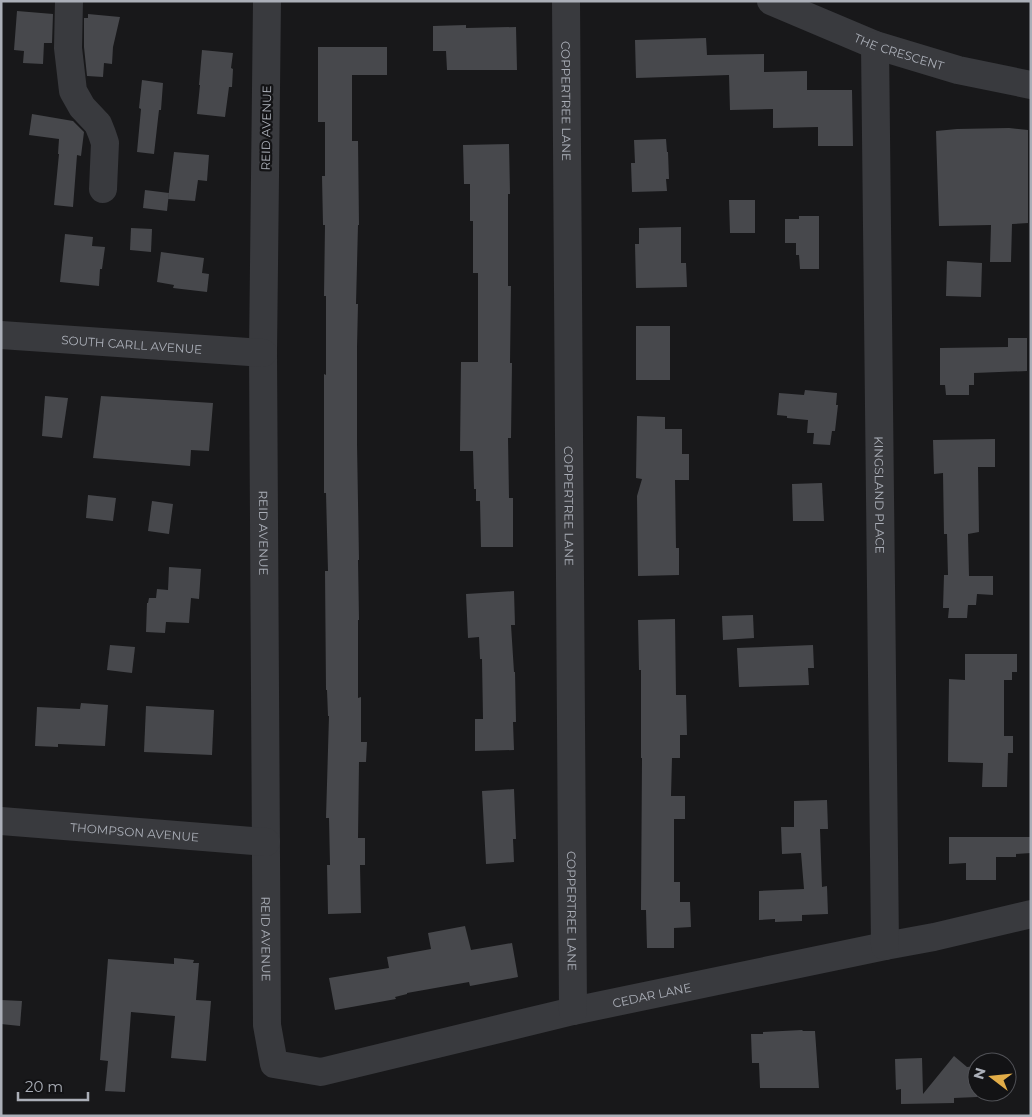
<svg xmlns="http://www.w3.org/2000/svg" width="1032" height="1117" font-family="Montserrat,sans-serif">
	<rect width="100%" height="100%" fill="#18181a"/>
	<!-- building -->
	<g fill="#47484c">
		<path d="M17,11L53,14L52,43H44L43,64L23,63L24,51L14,50Z"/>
		<path d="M88,14L120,17L113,47L112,64L104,63L103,77L87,76L84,47V18H88Z"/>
		<path d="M466,25V28L516,27L517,70H447L446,51H433V26Z"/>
		<path d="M706,38L707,55L764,54V72L807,71V90H852L853,146H818V127L773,128V109L730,110L729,75L636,78L635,40Z"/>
		<path d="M318,47H387V75H352V141H358L359,225H358L356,304H358L357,347V444L359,560H358L359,620H358V698L361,697V742H367L366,762H359L358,838H365V865H360L361,913L328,914L327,865H330L329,818H326L329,716H328L327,690H326L325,571H328L326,493H324V374L326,375V296H324L325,225H323L322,176H325V122H318Z"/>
		<path d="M202,50L233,53L231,68L233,69L232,87H229L225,117L197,114L200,85H199Z"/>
		<path d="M142,80L163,83L161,110H159L154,154L137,152L141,109L139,108Z"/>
		<path d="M32,114L73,121L84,132L81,156L77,155L73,207L54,205L59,154H58L59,139L29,135Z"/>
		<path d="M1009,128L1028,130V223L1012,224L1011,262H990L991,225L939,226L936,131L957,129Z"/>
		<path d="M666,139L667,152H668L669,179H666L667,191L632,192L631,163H635L634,140Z"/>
		<path d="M509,144L510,194H508V286H511L510,363H512L511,438H508L509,498H513V547H481L480,501H476V489H474L473,451H460L461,362H478V273H473V221H470V184H464L463,145Z"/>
		<path d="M174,152L209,155L207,181L198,180L195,201L168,199Z"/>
		<path d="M145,190L169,193L167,211L143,208Z"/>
		<path d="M729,200H755V233H730Z"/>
		<path d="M799,216H819V269H800L799,255H796V243H785V219H799Z"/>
		<path d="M681,227V263H686L687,287L636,288L635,244H639V228Z"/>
		<path d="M131,228L152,229L151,252L130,250Z"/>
		<path d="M65,234L93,237L92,246L105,247L102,269H100L99,286L60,282Z"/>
		<path d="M161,252L204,258L202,273L209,274L207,292L173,288L174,285L157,282Z"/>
		<path d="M947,261L982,263L981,297L946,296Z"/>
		<rect x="636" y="326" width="34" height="54"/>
		<path d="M1008,338H1027V371L974,373V385H969V395H946L945,385H940V348L1008,347Z"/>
		<path d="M805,390L837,393L836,405H838L835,431H832L830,445L813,444L814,433H807L808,420L787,418V416L777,415L779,393L804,395Z"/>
		<path d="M45,396L68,398L62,438L42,436Z"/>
		<path d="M101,396L213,403L209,451L191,450L190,466L93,458Z"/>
		<path d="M637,416L665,417V429H682V454H689V480H675L676,548H679V575L638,576L637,496L642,479L636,478Z"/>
		<path d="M995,439V467H978L979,532L968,534L969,576H993V595L977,594L976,605H968L967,618H948L949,608H943L944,575H948L947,534H944L943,473L934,474L933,440Z"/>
		<path d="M822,483L824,521H793L792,484Z"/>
		<path d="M88,495L116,498L113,521L86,518Z"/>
		<path d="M152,501L173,504L169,534L148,531Z"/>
		<path d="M169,567L201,569L199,599L191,598L189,623L166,622L165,633L146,632L147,603H148L149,598H156L157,589L168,590Z"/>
		<path d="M514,591L515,625H511L514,672H515L516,722H513L514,750L475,751V719H483L482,659H480L479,637L468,638L466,594Z"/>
		<path d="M753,615L754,638L723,640L722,616Z"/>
		<path d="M675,619L676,695H686L687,735H680V758H672L671,796H685V819H674V882H680V902H690L691,927L674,928V948H647L646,910H641L642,758H641V670H639L638,620Z"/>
		<path d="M110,645L135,647L132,673L107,670Z"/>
		<path d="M813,645L814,668H808L809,685L739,687L737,648Z"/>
		<path d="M965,654H1017V672H1012V680H1004V736H1013V753H1008L1007,787H982L983,763L948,762L949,679L965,680Z"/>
		<path d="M81,703L108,705L105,746L58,744V747L35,746L37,707L80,709Z"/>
		<path d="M146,706L214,710L212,755L144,752Z"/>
		<path d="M514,789L516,839H513L514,862L486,864L482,791Z"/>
		<path d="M827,800L828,829H820L822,887L827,886L828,914L802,915V921L775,922V919L759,920V891L804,889L801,853L782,854L781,827H794V801Z"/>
		<path d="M949,837H1031V853L1016,854V857H996V880H966V863L949,864Z"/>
		<path d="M465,926L471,950L512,943L518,977L470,986L469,982L407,993V994L395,997L396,999L335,1010L329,978L389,968L387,957L431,949L428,933Z"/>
		<path d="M174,958L194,960L193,963H199L196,1000L211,1001L206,1061L171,1058L175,1016L131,1012L125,1092L105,1091L108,1061L100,1060L108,959L174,964Z"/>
		<path d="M1,1000L22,1001L20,1026L1,1024Z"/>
		<path d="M802,1030L803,1031H815L819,1088H760L759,1063H752L751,1034H763V1032Z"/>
		<path d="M954,1056L967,1067L977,1066V1097L954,1098V1103L901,1104V1089L896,1090L895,1059L922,1058L923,1094Z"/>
	</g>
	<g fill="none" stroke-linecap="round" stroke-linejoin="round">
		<!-- minor -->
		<g stroke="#393a3e" stroke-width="28">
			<path d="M69,1L68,48L73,91L82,107L98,124L102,134L105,143L103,189"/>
			<path id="s1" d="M267,1L263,353L267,1025L274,1064L321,1072L573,1011L885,946L934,937L1031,914"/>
			<path id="s2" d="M566,1L573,1011"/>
			<path id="s3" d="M771,1L875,45L958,70L1031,85"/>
			<path id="s4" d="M875,45L885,946"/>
			<path id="s5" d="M1,335L263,353"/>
			<path id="s6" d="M1,821L266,842"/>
		</g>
	</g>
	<g text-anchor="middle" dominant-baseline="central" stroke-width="4.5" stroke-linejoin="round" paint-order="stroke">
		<!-- street labels -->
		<g font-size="12" fill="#abafb8" stroke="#131315">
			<text stroke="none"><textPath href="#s3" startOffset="138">THE CRESCENT</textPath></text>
			<text stroke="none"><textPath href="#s2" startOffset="100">COPPERTREE LANE</textPath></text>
			<text transform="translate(266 128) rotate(-89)">REID AVENUE</text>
			<text stroke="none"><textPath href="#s5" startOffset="131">SOUTH CARLL AVENUE</textPath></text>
			<text stroke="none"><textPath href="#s4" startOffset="450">KINGSLAND PLACE</textPath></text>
			<text stroke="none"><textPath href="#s2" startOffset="505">COPPERTREE LANE</textPath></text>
			<text stroke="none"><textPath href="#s1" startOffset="532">REID AVENUE</textPath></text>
			<text stroke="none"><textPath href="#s6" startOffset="134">THOMPSON AVENUE</textPath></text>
			<text stroke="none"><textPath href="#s2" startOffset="910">COPPERTREE LANE</textPath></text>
			<text stroke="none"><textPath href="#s1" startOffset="938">REID AVENUE</textPath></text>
			<text stroke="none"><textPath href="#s1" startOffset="1451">CEDAR LANE</textPath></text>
		</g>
	</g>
	<!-- border -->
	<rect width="1032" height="1117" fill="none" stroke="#abafb8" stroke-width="5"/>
	<!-- north arrow -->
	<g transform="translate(992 1077) rotate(286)"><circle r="24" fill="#131315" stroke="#505156"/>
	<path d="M0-4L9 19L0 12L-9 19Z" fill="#e2ad48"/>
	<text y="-8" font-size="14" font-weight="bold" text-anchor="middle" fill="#abafb8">N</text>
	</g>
	<!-- scale -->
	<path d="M18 1092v8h70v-8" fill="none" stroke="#abafb8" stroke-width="2.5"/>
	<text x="25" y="1092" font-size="15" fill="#abafb8" stroke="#131315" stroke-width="4" paint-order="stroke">20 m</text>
</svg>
